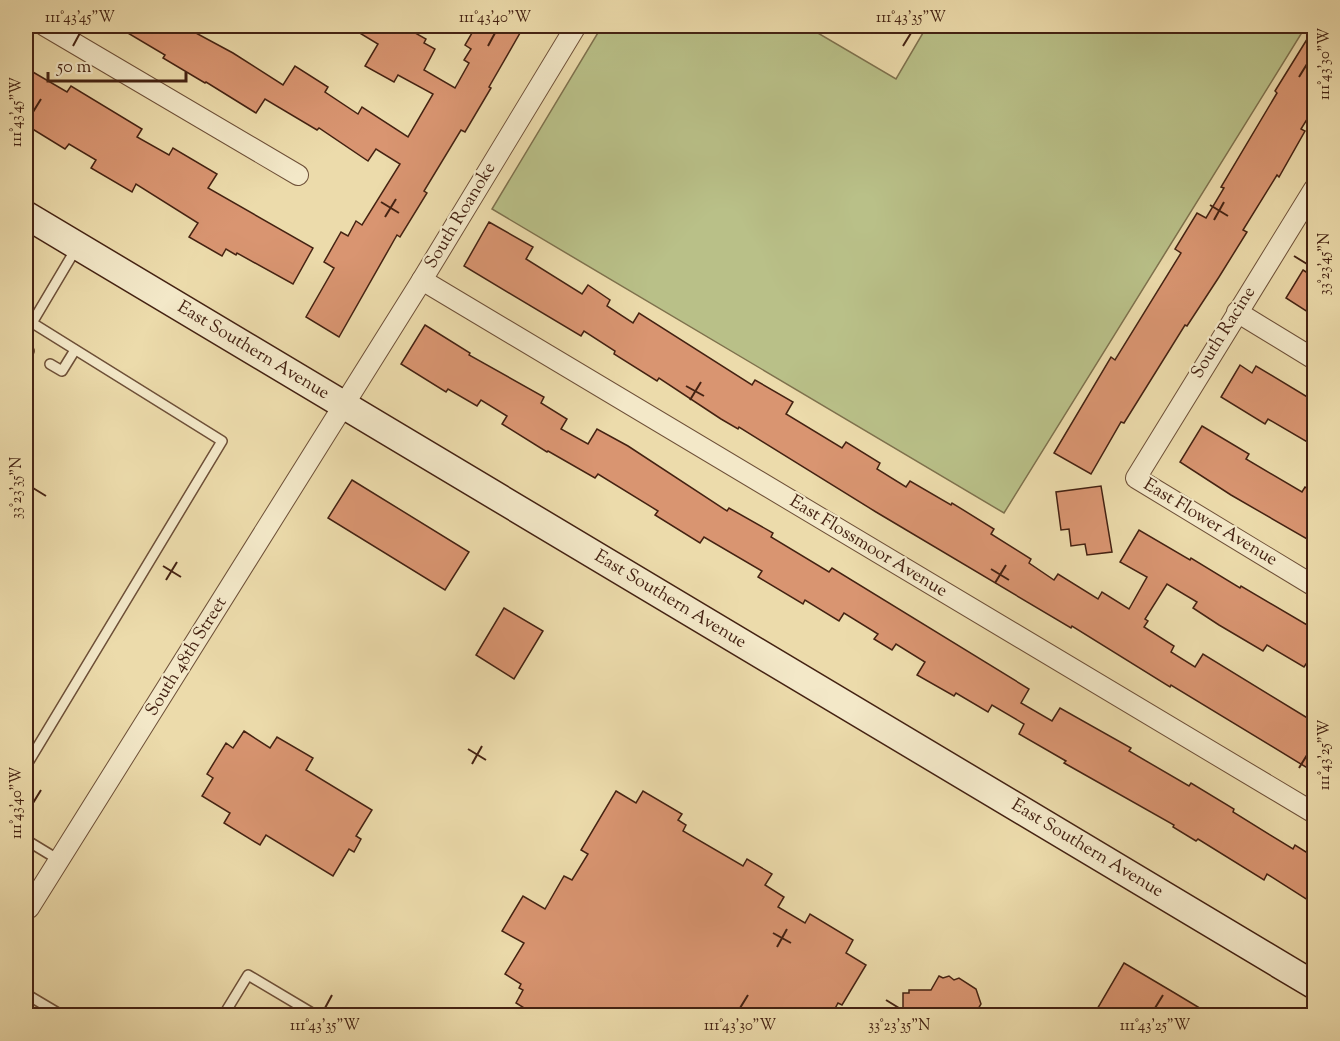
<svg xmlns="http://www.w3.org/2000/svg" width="1340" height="1041" font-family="'Sorts Mill Goudy',serif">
	<rect width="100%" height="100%" fill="#ecdbab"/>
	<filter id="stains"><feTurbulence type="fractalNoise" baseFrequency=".00333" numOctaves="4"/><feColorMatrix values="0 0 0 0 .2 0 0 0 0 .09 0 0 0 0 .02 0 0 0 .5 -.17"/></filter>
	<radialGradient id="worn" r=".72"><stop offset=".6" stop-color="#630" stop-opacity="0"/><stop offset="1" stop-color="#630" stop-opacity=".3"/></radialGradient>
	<!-- green -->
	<path fill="#b9c088" stroke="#7e714d" stroke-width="1.5" d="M602,26H806L896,79L927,26H1306L1004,513L492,209Z"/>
	<!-- building -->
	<g fill="#d99571" stroke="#442212" stroke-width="1.5">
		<path d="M116,26H183L233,53L283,85L295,66L328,87L325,92L358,114L362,107L408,137L433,94L398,75L394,82L365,66L378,44L348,26H403L426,39L424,43L435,49L424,70L455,88L469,63L464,60L471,49L465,45L476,26H524L489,87L491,88L465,132L461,130L424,191L427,193L400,237L397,235L339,337L306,317L334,268L324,262L341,232L348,236L356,221L362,225L400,164L376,149L368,161L319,128L317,130L265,99L256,113L206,82L205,83L163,58L165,55Z"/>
		<path d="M1314,28V108L1301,129L1305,131L1279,177L1277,175L1243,230L1247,232L1219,277L1187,326L1185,325L1124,423L1121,422L1091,474L1054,453L1111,357L1115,360L1181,253L1175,249L1197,213L1206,218L1224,188L1221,187L1277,93L1275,91Z"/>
		<path d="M26,68L67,92L71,86L142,129L137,137L169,155L173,148L217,174L208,188L313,248L293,284L237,253L236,255L226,249L222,256L189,237L198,223L136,184L132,192L91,168L96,160L69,144L65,149L26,125Z"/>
		<path d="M489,222L533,247L526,259L582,294L588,285L610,300L607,306L633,323L639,313L752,385L755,380L793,402L786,414L842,448L846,442L880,463L877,469L906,487L910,481L951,505L952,503L994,529L991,534L1031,559L1029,563L1054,580L1058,574L1098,599L1102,592L1129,609L1147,577L1120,562L1139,530L1190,560L1191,558L1240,588L1241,586L1314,629V664L1308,661L1304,667L1267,645L1263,651L1219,625L1193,608L1197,602L1167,584L1145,619L1148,621L1144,627L1174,646L1171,652L1195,667L1203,654L1314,722V772L1171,685L1170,687L1072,626L1071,628L876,512L739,427L738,429L721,419L659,378L657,381L614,354L615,351L584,331L581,336L464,266Z"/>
		<path d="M1303,270L1314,277V316L1286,298Z"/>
		<path d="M425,325L470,353L469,355L544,397L541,403L567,419L561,429L588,444L597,429L628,446L727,511L729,508L773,533L771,537L829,572L832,568L1029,689L1021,703L1052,721L1060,708L1131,748L1129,751L1189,786L1191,783L1234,809L1233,812L1293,849L1295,845L1314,857V904L1267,874L1264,880L1198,839L1196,841L1173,827L1174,825L1064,763L1066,761L1019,734L1024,724L992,705L988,712L956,693L954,696L917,675L925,662L896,644L892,650L874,639L878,634L844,613L839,621L805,600L803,604L758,577L762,571L704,537L700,543L655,515L658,511L598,474L595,478L548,451L547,452L502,424L507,416L481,400L477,406L448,389L446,392L401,364Z"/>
		<path d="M1240,365L1252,373L1256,366L1314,401V433L1309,443L1268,419L1265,424L1221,397Z"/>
		<path d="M1202,426L1249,454L1246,459L1302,492L1305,487L1314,493V543L1231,495L1180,462Z"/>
		<path d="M352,480L469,552L445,590L328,518Z"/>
		<path d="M1101,486L1112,552L1087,555L1085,544L1071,546L1069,529L1061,530L1056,492Z"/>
		<path d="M504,608L543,631L514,679L476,655Z"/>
		<path d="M244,731L270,748L277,737L313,758L306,770L372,810L356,836L361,839L354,852L349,849L333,876L266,835L260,845L224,823L230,813L202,796L213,778L207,774L226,743L233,748Z"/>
		<path d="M616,791L636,803L643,791L682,814L678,820L686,825L683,831L743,866L747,859L772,874L765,885L784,897L778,907L805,923L810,914L853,940L846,953L866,965L842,1005L838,1003L831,1016H537L516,1003L523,990L519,988L521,984L505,974L524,943L502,931L523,896L545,909L564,876L572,880L588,854L581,850Z"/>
		<path d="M1124,963L1173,992L1213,1016H1093Z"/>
		<path d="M939,976L943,978L949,976L954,980L959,978L976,989L981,1004L974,1016H903V993H909V990H931Z"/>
	</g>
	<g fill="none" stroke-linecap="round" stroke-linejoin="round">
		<defs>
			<g id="lane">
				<path d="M26,319L222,441L26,766"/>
				<path d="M26,333L77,247"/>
				<path d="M26,349L29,351"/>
				<path d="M50,364L62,371L75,350"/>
				<path d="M26,840L59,860"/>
				<path d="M26,994L63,1016"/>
				<path d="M223,1016L248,975L312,1013L310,1016"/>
			</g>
			<g id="street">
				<path d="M45,26L298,175"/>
				<path d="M1314,189L1136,478L1314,586"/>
				<path d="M422,280L1314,813"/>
				<path d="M1237,312L1314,359"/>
				<path d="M29,908L422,280L576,26"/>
			</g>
			<path id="secondary" d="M26,215L1314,985"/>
		</defs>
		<!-- lane casing -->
		<use href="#lane" stroke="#6e5038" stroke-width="12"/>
		<!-- street casing -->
		<use href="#street" stroke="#6e5038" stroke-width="22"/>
		<!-- secondary casing -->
		<use href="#secondary" stroke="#442212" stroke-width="30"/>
		<!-- lane -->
		<use href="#lane" stroke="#f3e8c8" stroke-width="9"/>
		<!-- street -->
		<use href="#street" stroke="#f3e8c8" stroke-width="20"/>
		<!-- secondary -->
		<use href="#secondary" stroke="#f3e8c8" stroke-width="27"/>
	</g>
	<!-- ticks -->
	<path fill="none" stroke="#442212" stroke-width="2" d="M73,46L80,33M488,46L495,33M903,46L911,33M1299,77L1307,64M33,112L41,99M381,202L399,213M1210,205L1228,216M385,217L396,199M1214,220L1224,202M1294,256L1307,264M686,386L704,396M690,400L701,382M33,488L46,496M163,566L181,577M991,569L1009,580M166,580L177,562M995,583L1006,565M468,749L486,760M472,764L482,746M1299,768L1307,755M33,803L41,790M773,933L791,943M777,947L787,929M886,1000L899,1008M325,1008L332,995M740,1008L748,995M1155,1008L1163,995"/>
	<g text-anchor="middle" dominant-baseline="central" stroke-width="4.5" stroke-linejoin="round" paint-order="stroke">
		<!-- street labels -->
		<g font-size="18" fill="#442212" stroke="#f3e8c8">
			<text transform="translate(461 216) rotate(-59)">South Roanoke</text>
			<text transform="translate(1224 333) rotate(-58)">South Racine</text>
			<text transform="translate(253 351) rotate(31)">East Southern Avenue</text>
			<text transform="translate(1210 523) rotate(31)">East Flower Avenue</text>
			<text transform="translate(868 547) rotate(31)">East Flossmoor Avenue</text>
			<text transform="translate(670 600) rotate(31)">East Southern Avenue</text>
			<text transform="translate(187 657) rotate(-58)">South 48th Street</text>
			<text transform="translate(1087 849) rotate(31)">East Southern Avenue</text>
		</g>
	</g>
	<!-- margin -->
	<rect width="1340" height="1041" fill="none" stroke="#ecdbab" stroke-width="66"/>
	<!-- scale -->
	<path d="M48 72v9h138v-9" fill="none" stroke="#442212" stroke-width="3"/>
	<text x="57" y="72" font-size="18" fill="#442212" stroke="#f3e8c8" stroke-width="4.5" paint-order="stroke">50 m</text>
	<rect x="33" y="33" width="1274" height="975" fill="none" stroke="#442212" stroke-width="2"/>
	<g font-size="15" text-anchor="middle" fill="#442212">
		<text x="80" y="22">111°43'45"W</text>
		<text x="495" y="22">111°43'40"W</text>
		<text x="911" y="22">111°43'35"W</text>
		<text transform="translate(1324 64) rotate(-90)" y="5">111°43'30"W</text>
		<text transform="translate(16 112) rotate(-90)" y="5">111°43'45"W</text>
		<text transform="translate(1324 264) rotate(-90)" y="5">33°23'45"N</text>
		<text transform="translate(16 488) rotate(-90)" y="5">33°23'35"N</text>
		<text transform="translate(1324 755) rotate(-90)" y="5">111°43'25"W</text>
		<text transform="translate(16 803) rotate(-90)" y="5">111°43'40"W</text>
		<text x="325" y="1030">111°43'35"W</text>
		<text x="740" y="1030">111°43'30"W</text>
		<text x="899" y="1030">33°23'35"N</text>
		<text x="1155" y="1030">111°43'25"W</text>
	</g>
	<rect width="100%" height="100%" filter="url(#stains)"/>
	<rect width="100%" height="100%" fill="url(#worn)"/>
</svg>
